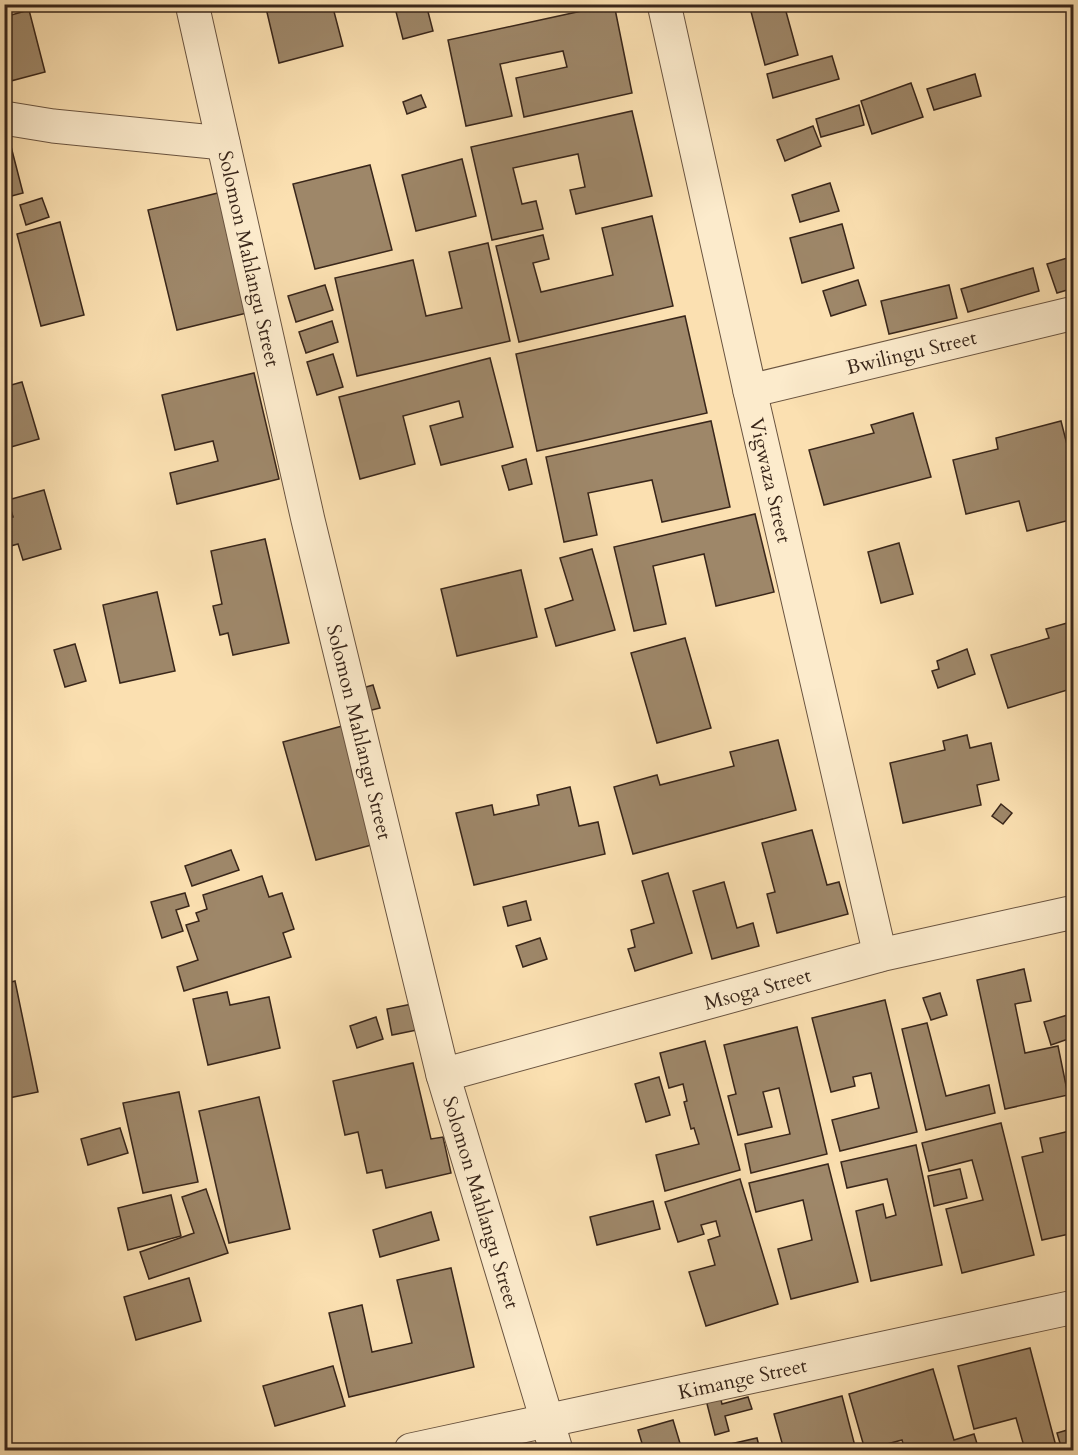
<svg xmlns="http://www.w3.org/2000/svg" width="1078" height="1455" font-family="Cardo,serif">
	<rect width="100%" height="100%" fill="#fbe0b1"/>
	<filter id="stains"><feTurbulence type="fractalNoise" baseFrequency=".00333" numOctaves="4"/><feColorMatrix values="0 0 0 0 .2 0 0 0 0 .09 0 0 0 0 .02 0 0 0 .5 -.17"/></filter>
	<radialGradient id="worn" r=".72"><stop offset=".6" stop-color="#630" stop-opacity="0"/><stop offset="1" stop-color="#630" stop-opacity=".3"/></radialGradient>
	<!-- building -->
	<g fill="#9e8769" stroke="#39261a" stroke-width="1.5">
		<path d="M265,4H332L343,46L279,63Z"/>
		<path d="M394,4H426L433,31L403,39Z"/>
		<path d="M614,4L632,93L524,117L516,78L567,67L563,51L500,64L512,116L466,126L448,40Z"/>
		<path d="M749,4H796L785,8L798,55L765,65Z"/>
		<path d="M29,10L45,72L7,82L4,72V17Z"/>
		<path d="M832,56L839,79L773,98L767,74Z"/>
		<path d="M975,74L981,96L934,110L927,89Z"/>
		<path d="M911,83L923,117L872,134L861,101Z"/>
		<path d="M421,95L426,107L407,114L403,102Z"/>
		<path d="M859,105L864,125L821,137L816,119Z"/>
		<path d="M632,111L652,196L576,214L570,190L585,187L578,154L513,168L522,204L536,201L543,229L492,240L471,147Z"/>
		<path d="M813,126L821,146L785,161L777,140Z"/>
		<path d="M7,131L23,193L4,198V132Z"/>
		<path d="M462,159L476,216L416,231L402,175Z"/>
		<path d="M370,165L392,250L315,269L293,184Z"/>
		<path d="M830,183L839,211L800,222L792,195Z"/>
		<path d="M222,192L251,312L177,330L148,210Z"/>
		<path d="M42,198L49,217L26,225L20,205Z"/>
		<path d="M652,216L673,306L519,342L496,246L543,235L549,259L533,263L541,292L613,275L602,228Z"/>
		<path d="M60,222L84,315L41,326L17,234Z"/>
		<path d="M842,224L854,268L802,283L790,238Z"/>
		<path d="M488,243L510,341L357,376L335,278L413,260L426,316L462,308L449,252Z"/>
		<path d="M1074,256V288L1057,293L1047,264Z"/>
		<path d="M1033,268L1039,291L968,312L961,289Z"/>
		<path d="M858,280L866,305L831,316L823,291Z"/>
		<path d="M325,285L333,310L296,322L288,296Z"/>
		<path d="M949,285L957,318L889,334L881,301Z"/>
		<path d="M685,316L707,413L537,451L516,354Z"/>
		<path d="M332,321L338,342L306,353L299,332Z"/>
		<path d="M333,354L343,387L317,395L307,362Z"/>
		<path d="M490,358L513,447L441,465L430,426L463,417L459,401L403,416L415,464L360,479L339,397Z"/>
		<path d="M254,373L279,479L177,504L170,473L218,461L213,441L175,450L162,395Z"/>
		<path d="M22,382L39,439L4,449V387Z"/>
		<path d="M913,413L931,477L824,505L809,450L874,433L871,425Z"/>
		<path d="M711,421L730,507L662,522L652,480L588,493L597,535L564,542L546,457Z"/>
		<path d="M1061,421L1074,472V519L1027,531L1019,501L966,514L953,460L998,449L996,438Z"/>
		<path d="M526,459L532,484L509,490L502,466Z"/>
		<path d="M44,490L61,549L23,560L18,544L7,547L4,537V519L13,517L8,500Z"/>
		<path d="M755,514L774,592L716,606L704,554L653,566L666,624L634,631L614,547Z"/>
		<path d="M265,539L289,643L233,655L228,633L220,635L213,606L222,604L211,551Z"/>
		<path d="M899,543L913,594L881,603L868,552Z"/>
		<path d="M592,549L615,630L556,646L545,609L573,600L560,558Z"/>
		<path d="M521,570L537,637L457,656L441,589Z"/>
		<path d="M157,592L175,671L120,683L103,605Z"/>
		<path d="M1074,621V688L1008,708L991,655L1049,638L1046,629Z"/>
		<path d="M685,638L711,728L657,743L631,653Z"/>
		<path d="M75,644L86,681L65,687L54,650Z"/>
		<path d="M967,649L975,674L938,688L932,671L939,669L937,661Z"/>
		<path d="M373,685L380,708L352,715L346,693Z"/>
		<path d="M346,725L379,843L316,860L283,742Z"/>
		<path d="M967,735L970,748L991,743L999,780L977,785L981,805L903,823L890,763L945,750L943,741Z"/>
		<path d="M778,740L796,810L633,854L614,787L657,775L660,785L734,766L730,752Z"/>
		<path d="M570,787L579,826L598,822L605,854L474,885L456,813L492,805L494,815L539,805L537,795Z"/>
		<path d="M1001,804L1012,813L1003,824L992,816Z"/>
		<path d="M812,830L827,885L839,882L848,914L777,933L767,894L775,892L762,843Z"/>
		<path d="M231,850L239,870L192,886L185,866Z"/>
		<path d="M668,873L692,953L635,971L628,949L635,947L631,930L654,923L642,881Z"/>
		<path d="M262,876L269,897L282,893L294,929L283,933L291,957L184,991L177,967L198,960L186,925L199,921L196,913L207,909L203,895Z"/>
		<path d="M724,882L737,928L753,923L759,946L712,959L693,891Z"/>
		<path d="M185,893L189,906L176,910L183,931L162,938L151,902Z"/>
		<path d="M526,901L531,920L508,926L503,907Z"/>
		<path d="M540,938L547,959L523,967L516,946Z"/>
		<path d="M1024,969L1031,1001L1015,1004L1025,1053L1058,1046L1068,1095L1005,1109L977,980Z"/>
		<path d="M15,981L38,1092L4,1099V984Z"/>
		<path d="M227,992L230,1005L269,997L280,1048L208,1065L193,999Z"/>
		<path d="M940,993L947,1015L931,1020L923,998Z"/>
		<path d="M885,1000L917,1132L840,1151L832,1120L879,1108L871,1073L853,1077L855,1086L831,1092L812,1018Z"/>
		<path d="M422,1002L427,1028L392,1035L387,1009Z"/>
		<path d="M1071,1014L1074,1022V1037L1051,1045L1044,1022Z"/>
		<path d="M376,1017L383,1039L357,1048L350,1026Z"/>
		<path d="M927,1023L946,1096L989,1085L995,1113L926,1130L902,1029Z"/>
		<path d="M797,1027L827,1154L751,1173L745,1144L790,1134L779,1088L763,1092L772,1127L738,1135L728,1096L736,1094L724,1045Z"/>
		<path d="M705,1041L740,1170L665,1191L656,1155L699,1144L694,1128L691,1129L684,1102L687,1101L683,1084L669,1088L660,1053Z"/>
		<path d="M413,1063L431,1139L443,1137L451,1173L386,1188L382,1170L367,1173L358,1132L345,1135L333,1081Z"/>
		<path d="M659,1077L670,1115L646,1122L635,1084Z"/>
		<path d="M179,1092L198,1182L143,1193L123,1103Z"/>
		<path d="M259,1097L290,1229L229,1243L199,1111Z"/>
		<path d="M1001,1123L1034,1255L962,1273L946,1209L983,1200L972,1160L929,1171L922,1143Z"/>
		<path d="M120,1128L128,1153L88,1165L81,1139Z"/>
		<path d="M1074,1130V1233L1042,1240L1022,1157L1043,1152L1040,1138Z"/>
		<path d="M916,1145L942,1265L871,1281L856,1211L883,1204L886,1218L896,1215L887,1179L847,1188L841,1162Z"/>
		<path d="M828,1164L858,1282L791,1299L778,1249L812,1240L803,1200L756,1212L749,1183Z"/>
		<path d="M960,1169L967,1198L934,1206L928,1176Z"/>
		<path d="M740,1179L778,1304L706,1326L689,1272L715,1265L708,1240L720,1236L716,1221L701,1225L704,1234L678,1242L665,1202Z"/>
		<path d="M206,1189L228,1253L149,1279L140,1252L194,1233L182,1197Z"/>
		<path d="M171,1195L181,1236L128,1250L118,1208Z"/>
		<path d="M653,1201L660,1229L597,1245L590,1217Z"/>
		<path d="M431,1212L439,1240L380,1257L373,1230Z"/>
		<path d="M451,1268L474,1367L349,1397L329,1313L362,1305L372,1352L412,1343L397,1280Z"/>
		<path d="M189,1278L201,1321L136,1340L124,1297Z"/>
		<path d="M1030,1348L1057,1450H1025L1016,1418L974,1429L958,1366Z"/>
		<path d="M333,1366L345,1406L275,1426L263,1386Z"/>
		<path d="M933,1369L954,1440L974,1434L979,1450H905L902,1440L865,1450L849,1394Z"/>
		<path d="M720,1396L722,1404L748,1397L752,1409L725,1416L729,1431L715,1435L706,1400Z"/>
		<path d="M842,1396L856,1450H784L774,1414Z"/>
		<path d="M673,1420L682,1450H644L638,1430Z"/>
		<path d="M1074,1428V1450H1062L1057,1433Z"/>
		<path d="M757,1438L760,1450H704Z"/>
	</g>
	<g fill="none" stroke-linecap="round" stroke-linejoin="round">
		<defs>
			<g id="minor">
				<path id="s1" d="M192,4L308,520L443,1075L556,1450"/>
				<path id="s2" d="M664,4L750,391L880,955"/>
				<path d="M4,118L53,126L223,143"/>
				<path id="s3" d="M750,391L1074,313"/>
				<path id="s4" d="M443,1075L880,955L1074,912"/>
				<path id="s5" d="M411,1450L1074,1307"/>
			</g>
		</defs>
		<!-- minor casing -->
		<use href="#minor" stroke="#6a5440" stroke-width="35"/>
		<!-- minor -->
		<use href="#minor" stroke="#fcebcc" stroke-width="33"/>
	</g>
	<g text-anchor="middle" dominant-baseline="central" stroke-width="4.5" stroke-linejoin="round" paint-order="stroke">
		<!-- street labels -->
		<g font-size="20" fill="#39261a" stroke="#fcebcc">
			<text stroke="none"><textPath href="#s1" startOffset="261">Solomon Mahlangu Street</textPath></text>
			<text stroke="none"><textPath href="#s3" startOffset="166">Bwilingu Street</textPath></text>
			<text stroke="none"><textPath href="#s2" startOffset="488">Vigwaza Street</textPath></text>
			<text stroke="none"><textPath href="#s1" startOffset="747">Solomon Mahlangu Street</textPath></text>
			<text stroke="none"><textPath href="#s4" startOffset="326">Msoga Street</textPath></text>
			<text stroke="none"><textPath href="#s1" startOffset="1233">Solomon Mahlangu Street</textPath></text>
			<text stroke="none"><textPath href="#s5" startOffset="339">Kimange Street</textPath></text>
		</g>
	</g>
	<!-- margin -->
	<rect width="1078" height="1455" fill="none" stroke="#fbe0b1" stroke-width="24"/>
	<rect x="6" y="6" width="1066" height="1443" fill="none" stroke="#39261a" stroke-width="3"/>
	<rect x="12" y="12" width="1054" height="1431" fill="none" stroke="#39261a" stroke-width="1.5"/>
	<rect width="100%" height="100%" filter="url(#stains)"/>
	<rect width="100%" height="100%" fill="url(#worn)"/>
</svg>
